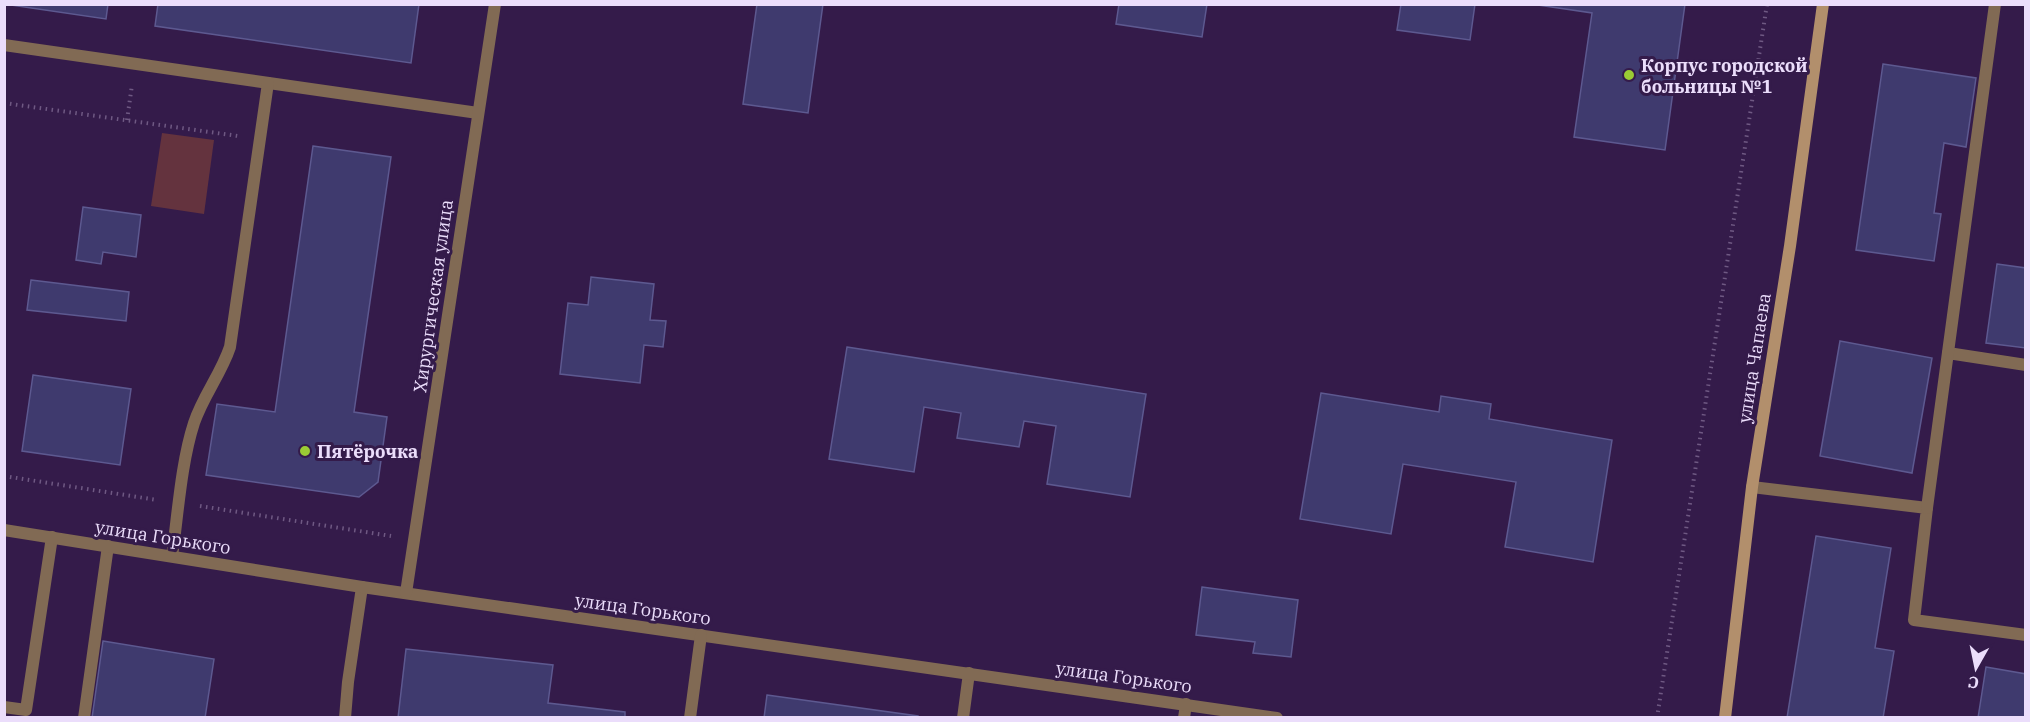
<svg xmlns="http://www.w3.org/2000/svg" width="2030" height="722" font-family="'IBM Plex Serif',serif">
	<rect width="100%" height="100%" fill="#341b4a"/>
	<!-- green -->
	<path fill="#64333e" d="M162,133L214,140L204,214L151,206Z"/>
	<!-- building -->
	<g fill="#3f3a6e" stroke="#5d5990" stroke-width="1.5">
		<path d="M4,4H108L106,19Z"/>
		<path d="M158,4H419L411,63L155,26Z"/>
		<path d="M757,4H823L808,113L743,104Z"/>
		<path d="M1119,4H1207L1202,37L1116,24Z"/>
		<path d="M1401,4H1475L1470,40L1397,30Z"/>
		<path d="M1531,4H1685L1665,150L1574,137L1592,13Z"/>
		<path d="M1883,64L1976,78L1966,147L1944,143L1934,213L1941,214L1934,261L1856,250Z"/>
		<path d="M313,146L391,157L354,412L387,417L378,482L359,497L206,475L217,404L275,412Z"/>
		<path d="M83,207L141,215L136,257L103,252L101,264L76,260Z"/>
		<path d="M1997,264L2026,268V348L1986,343Z"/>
		<path d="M591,277L654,284L650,320L666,321L663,347L644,345L640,383L560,374L568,303L588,305Z"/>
		<path d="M31,280L129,292L126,321L27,310Z"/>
		<path d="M1840,341L1932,358L1912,473L1820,456Z"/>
		<path d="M847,347L1146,394L1130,497L1047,484L1056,426L1024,421L1019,447L957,438L961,413L924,407L914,472L829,459Z"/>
		<path d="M33,375L131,389L120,465L22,451Z"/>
		<path d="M1321,393L1439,412L1441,396L1491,404L1489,419L1612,440L1593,562L1505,547L1516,482L1403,464L1391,534L1300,519Z"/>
		<path d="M1816,536L1891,548L1875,648L1894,651L1883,718H1787Z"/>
		<path d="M1202,587L1298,600L1291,657L1253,653L1255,642L1196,635Z"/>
		<path d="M103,641L214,659L205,718H92Z"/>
		<path d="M406,649L553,665L548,703L625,712V718H398Z"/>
		<path d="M1986,667L2026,674V718H1978Z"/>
		<path d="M767,695L918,716V718H764Z"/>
	</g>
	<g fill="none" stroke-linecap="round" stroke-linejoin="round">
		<!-- path -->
		<g stroke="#6f5983" stroke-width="4" stroke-dasharray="1.5 4.5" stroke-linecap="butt">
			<path d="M4,103L238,136"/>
			<path d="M127,120L132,85"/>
			<path d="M4,476L157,500"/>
			<path d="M200,506L391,536"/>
			<path d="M1657,718L1767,4"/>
		</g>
		<!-- lane -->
		<g stroke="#816a54" stroke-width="12">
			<path d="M4,45L478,113"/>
			<path d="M1948,353L2026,365"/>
			<path d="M1752,487L1927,508L1914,620L2026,635"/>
			<path d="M1927,508L1995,4"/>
			<path d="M172,556C178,514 181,463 194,423C203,396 221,374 230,347L268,83"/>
			<path d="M4,707L26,710L52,537"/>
			<path d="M84,718L108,546"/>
			<path d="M345,718L348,682L362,587"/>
			<path d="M963,718L969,673"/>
			<path d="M1184,718L1186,704"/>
		</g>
		<!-- street -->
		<g stroke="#816a54" stroke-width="12">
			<path d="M4,530L362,587L1277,718"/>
			<path d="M406,593L495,4"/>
			<path d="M690,718L701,635"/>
		</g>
		<!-- secondary -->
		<path stroke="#b28f6c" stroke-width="12" d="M1725,718L1752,487L1790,246L1823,4"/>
	</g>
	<!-- markers -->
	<g fill="#9acb34" stroke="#341b4a" stroke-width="2">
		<circle cx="1629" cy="75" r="6"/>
		<circle cx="305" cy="451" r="6"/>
	</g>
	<g text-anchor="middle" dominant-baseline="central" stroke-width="6" stroke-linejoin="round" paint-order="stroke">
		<!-- poi labels -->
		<g font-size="18" font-weight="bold" fill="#ebddfb" stroke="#341b4a" text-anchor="start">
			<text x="1641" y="65">Корпус городской<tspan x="1641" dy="21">больницы №1</tspan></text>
			<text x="317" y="451">Пятёрочка</text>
		</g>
		<!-- street labels -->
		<g font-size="18" fill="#ebddfb" stroke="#341b4a">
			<text transform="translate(433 296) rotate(-82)">Хирургическая улица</text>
			<text transform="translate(1754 358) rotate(-81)">улица Чапаева</text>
			<text transform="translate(163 537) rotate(9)">улица Горького</text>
			<text transform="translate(643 609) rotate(8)">улица Горького</text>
			<text transform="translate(1124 677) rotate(8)">улица Горького</text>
		</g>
	</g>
	<!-- border -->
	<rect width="2030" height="722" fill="none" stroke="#ebddfb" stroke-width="12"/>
	<!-- north arrow -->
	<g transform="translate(1976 668) rotate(189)" stroke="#341b4a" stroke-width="4.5" paint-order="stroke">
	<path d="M0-4.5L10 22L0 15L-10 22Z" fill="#ebddfb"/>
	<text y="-9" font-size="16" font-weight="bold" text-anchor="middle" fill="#ebddfb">С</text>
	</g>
</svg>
